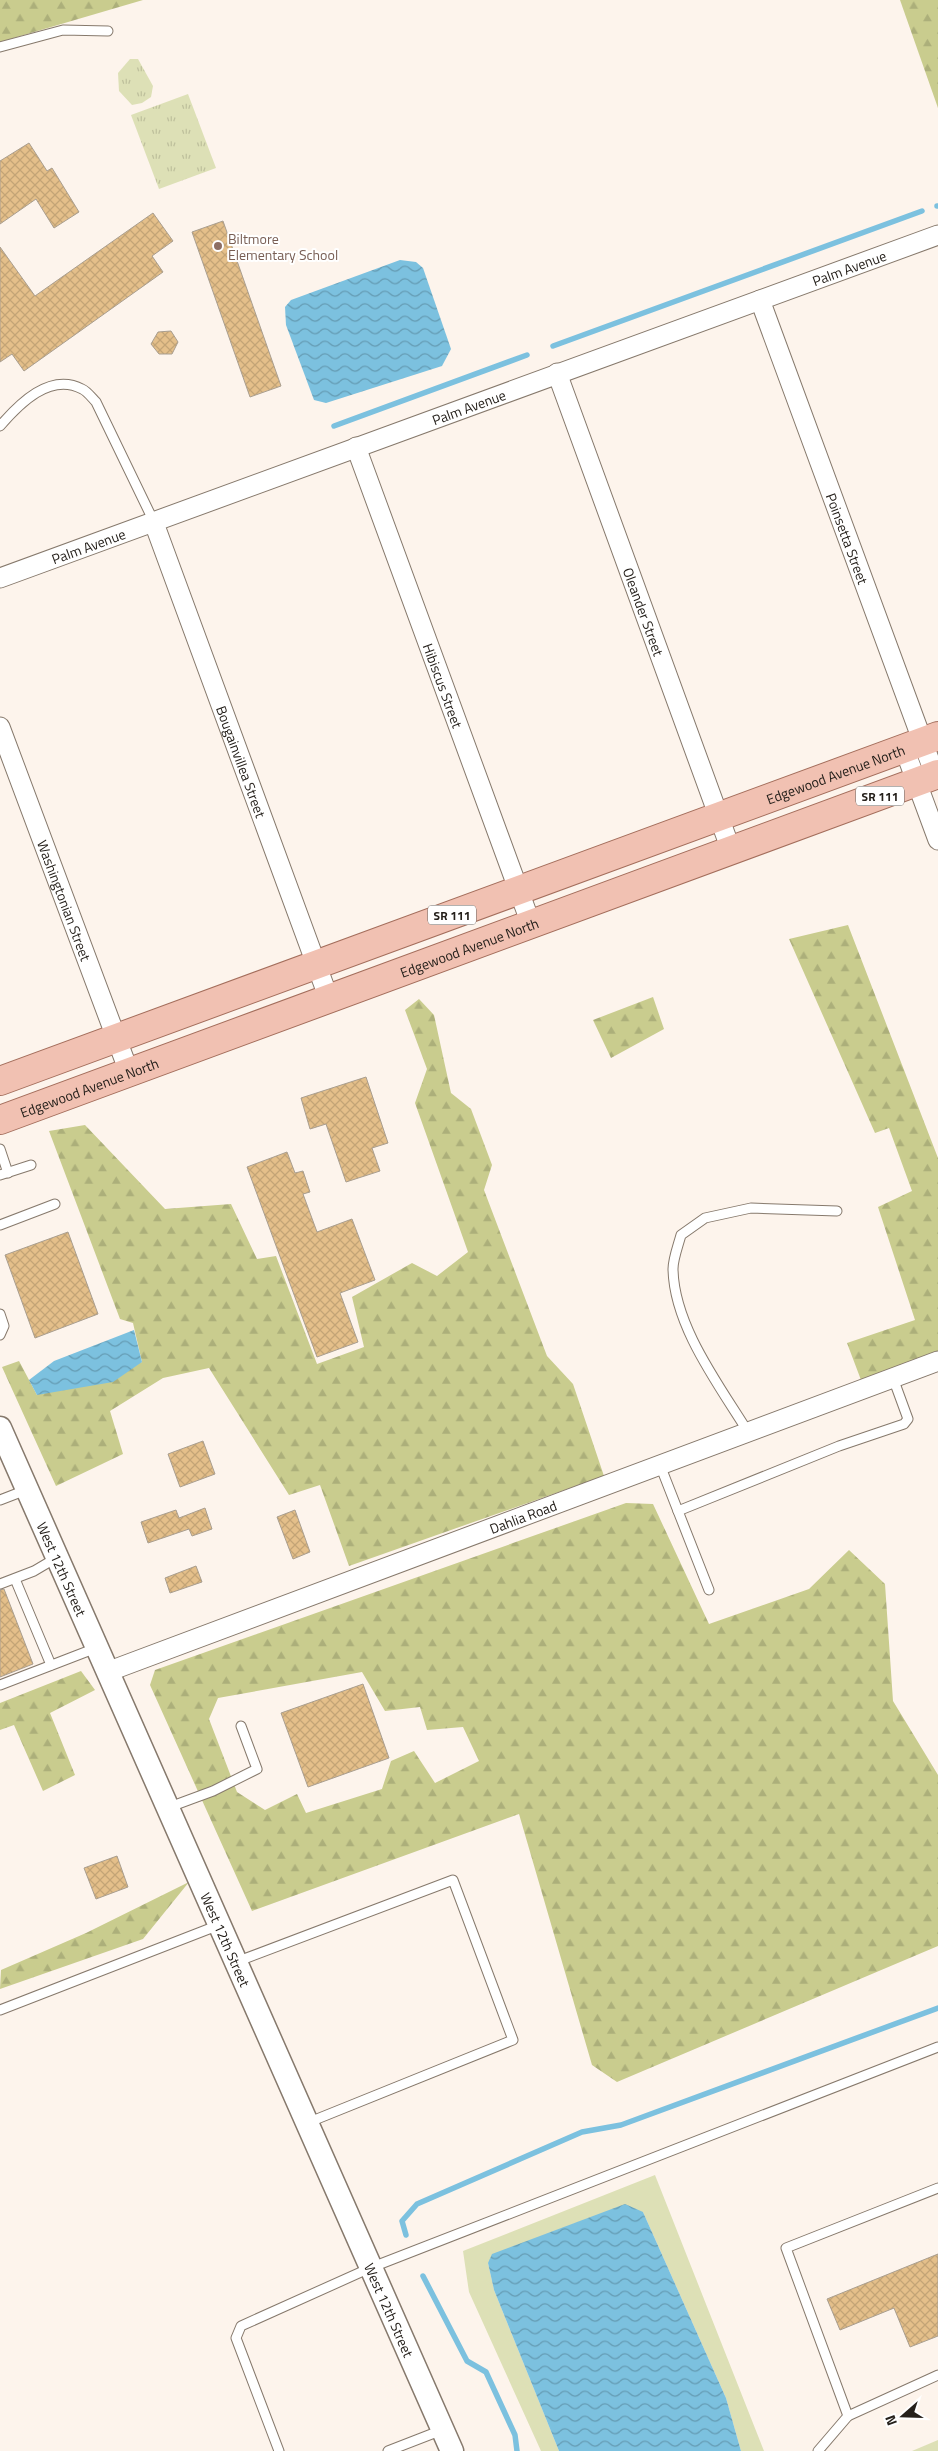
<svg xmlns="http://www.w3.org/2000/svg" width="938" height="2451" font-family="'Titillium Web',sans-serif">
	<defs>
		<pattern id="forest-firs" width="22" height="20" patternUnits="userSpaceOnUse" patternTransform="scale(1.25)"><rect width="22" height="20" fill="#c9cc8e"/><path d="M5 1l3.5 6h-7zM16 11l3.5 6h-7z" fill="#acaf7a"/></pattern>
		<pattern id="park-tufts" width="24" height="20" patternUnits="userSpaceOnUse" patternTransform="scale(1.25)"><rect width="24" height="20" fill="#dde0b6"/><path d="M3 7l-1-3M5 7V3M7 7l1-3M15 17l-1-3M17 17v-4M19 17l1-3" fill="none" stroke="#bec09c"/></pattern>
		<pattern id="water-waves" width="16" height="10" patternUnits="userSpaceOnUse" patternTransform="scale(1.25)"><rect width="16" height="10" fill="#7cc1df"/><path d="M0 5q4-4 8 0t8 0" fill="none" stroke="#659cb4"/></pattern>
		<pattern id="building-cross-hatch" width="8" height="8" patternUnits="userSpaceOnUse" patternTransform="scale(1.25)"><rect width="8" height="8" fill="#e4bf8a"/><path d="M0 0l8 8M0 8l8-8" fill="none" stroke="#c3a476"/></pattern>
	</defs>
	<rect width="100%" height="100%" fill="#fdf4ec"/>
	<!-- grass -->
	<g fill="#dde0b6">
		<path d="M655,2175L764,2451H741L726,2398L643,2212L488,2263L494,2290L559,2451H541L469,2292L463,2251Z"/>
		<path d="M938,2440V2451H912Z"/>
	</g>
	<!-- forest -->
	<g fill="url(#forest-firs)" fill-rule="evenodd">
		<path d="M0,0H143L0,42Z"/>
		<path d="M900,0H938V108Z"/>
		<path d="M848,925L938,1158V1352L861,1380L847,1343L915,1320L878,1207L912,1191L889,1128L875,1133L789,939Z"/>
		<path d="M653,997L664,1029L611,1058L593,1020Z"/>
		<path d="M419,999L434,1015L451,1093L471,1109L492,1165L484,1190L547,1356L573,1384L604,1476L349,1566L320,1485L289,1495L209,1368L163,1378L110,1411L123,1454L56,1486L2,1367L19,1361L37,1395L142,1362L133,1323L120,1319L49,1131L85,1125L165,1209L231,1204L257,1259L276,1256L317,1364L364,1347L352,1297L412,1263L437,1276L468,1252L415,1103L427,1069L405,1010Z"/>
		<path d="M626,1503L653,1504L709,1624L809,1589L849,1550L885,1584L893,1701L938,1775V1946L617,2082L592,2065L519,1814L252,1911L150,1685L155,1670ZM362,1672L385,1711L420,1707L427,1730L463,1727L479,1761L435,1783L414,1751L391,1761L382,1789L306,1813L297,1794L265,1810L237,1792L209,1719L218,1698Z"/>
		<path d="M81,1671L95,1690L50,1713L75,1775L43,1791L14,1725L0,1730V1703Z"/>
		<path d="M189,1882L143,1939L0,1989L1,1970L86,1933Z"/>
	</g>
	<!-- park -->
	<g fill="url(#park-tufts)">
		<path d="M130,59H138L153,86L151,97L142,103L132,105L119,91L118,73Z"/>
		<path d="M188,94L216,168L159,189L131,115Z"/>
	</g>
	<!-- water -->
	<g fill="url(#water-waves)">
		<path d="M400,260L416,262L423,268L451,349L442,366L326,403L314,400L286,325L285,307L291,300Z"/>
		<path d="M134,1330L142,1362L113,1382L37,1395L29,1380L54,1361Z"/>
		<path d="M625,2204L643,2212L726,2398L741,2451H559L494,2290L488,2263L492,2254Z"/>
	</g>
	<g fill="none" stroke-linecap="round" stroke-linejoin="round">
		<!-- stream -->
		<g stroke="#7cc1df" stroke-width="5.5">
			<path d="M937,206H938"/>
			<path d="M553,346L922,211"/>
			<path d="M334,426L527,355"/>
			<path d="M406,2235L402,2221L417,2204L582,2132L621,2125L938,2008"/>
			<path d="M423,2276L467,2361L486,2372L515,2435L517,2451"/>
		</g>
	</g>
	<!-- building -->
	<g fill="url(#building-cross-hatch)" stroke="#a99e8f">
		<path d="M29,143L47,171L52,168L79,212L54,228L36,199L0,224V161Z"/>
		<path d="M153,213L173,241L152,256L163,272L24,371L12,354L0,362V247L35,296Z"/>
		<path d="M223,221L281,386L250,397L192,232Z"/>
		<path d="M171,331L178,342L172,354H159L151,344L158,332Z"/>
		<path d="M366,1077L388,1143L372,1148L380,1171L346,1182L326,1124L310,1129L301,1098Z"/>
		<path d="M287,1152L295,1173L303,1171L310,1192L303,1194L317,1232L352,1219L375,1280L340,1293L358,1342L317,1357L247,1167Z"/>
		<path d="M68,1232L98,1314L35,1338L5,1255Z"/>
		<path d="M203,1441L215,1474L180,1487L168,1454Z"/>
		<path d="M205,1508L212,1529L192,1536L189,1529L148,1543L141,1522L176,1510L179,1518Z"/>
		<path d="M295,1510L310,1552L293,1559L277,1517Z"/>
		<path d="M196,1566L202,1582L170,1593L165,1578Z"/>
		<path d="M4,1589L33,1664L0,1677V1590Z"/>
		<path d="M363,1684L389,1758L308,1787L281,1713Z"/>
		<path d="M117,1856L128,1887L96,1899L84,1868Z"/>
		<path d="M938,2254V2336L910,2347L894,2308L840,2330L827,2299Z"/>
	</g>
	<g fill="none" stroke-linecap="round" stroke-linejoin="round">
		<defs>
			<g id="service">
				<path d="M0,47L63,30L108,31"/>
				<path d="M0,426C19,404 50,372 82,389C87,391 92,398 96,402L154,522"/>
				<path d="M0,1149L8,1173"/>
				<path d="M0,1175L31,1165"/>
				<path d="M0,1225L55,1204"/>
				<path d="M0,1314L4,1326L0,1335"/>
				<path d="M748,1432C719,1385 674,1326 673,1269C673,1259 678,1246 681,1235L705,1218L751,1208L837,1211"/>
				<path d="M660,1465L678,1511L839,1446L904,1424L908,1419L893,1378"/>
				<path d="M0,1500L26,1490"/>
				<path d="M678,1511L709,1590"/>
				<path d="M15,1579L51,1665"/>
				<path d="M0,1584L34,1571L56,1558"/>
				<path d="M0,1685L96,1648"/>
				<path d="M167,1808L213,1791L257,1769L241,1726"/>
				<path d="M236,1962L453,1880L513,2040L307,2123"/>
				<path d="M0,2010L219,1925"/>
				<path d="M848,2416L938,2375"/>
				<path d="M279,2451L236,2338L241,2326L370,2268L938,2047"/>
				<path d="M388,2451L442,2430"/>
				<path d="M818,2451L848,2416L786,2248L938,2188"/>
			</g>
			<g id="minor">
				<path id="s1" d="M760,300L935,775"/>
				<path id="s2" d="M557,373L731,850"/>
				<path id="s3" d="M356,447L531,924"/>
				<path id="s4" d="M154,523L329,999"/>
				<path id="s5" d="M0,578L938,235"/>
				<path id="s6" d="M0,727L129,1072"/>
				<path d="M904,748L938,840"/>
				<path id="s7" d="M107,1672L938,1361"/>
			</g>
			<g id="tertiary">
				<path id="s8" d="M0,1428L452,2451"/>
			</g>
			<g id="primary">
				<path id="s9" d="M0,1081L938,736"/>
				<path id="s10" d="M0,1120L938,774"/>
			</g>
		</defs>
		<!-- service casing -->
		<use href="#service" stroke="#86796c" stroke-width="11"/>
		<!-- minor casing -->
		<use href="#minor" stroke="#86796c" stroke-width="21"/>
		<!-- tertiary casing -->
		<use href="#tertiary" stroke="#86796c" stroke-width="25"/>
		<!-- primary casing -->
		<use href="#primary" stroke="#a46e5c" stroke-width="30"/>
		<!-- service -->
		<use href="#service" stroke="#fff" stroke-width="9"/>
		<!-- minor -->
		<use href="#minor" stroke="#fff" stroke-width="19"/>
		<!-- tertiary -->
		<use href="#tertiary" stroke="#fff" stroke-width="22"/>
		<!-- primary -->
		<use href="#primary" stroke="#f1c1b2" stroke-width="28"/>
	</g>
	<!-- markers -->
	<circle fill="#8d6e63" stroke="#fff" stroke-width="2" cx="218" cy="246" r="5"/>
	<g text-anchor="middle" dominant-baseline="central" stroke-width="4" stroke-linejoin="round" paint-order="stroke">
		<!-- shield labels -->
		<g fill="#fff" stroke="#66635f" stroke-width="1">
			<rect x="856" y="786.5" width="48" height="19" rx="4"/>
			<rect x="428" y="905.5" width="48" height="19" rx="4"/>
		</g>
		<g font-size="12" font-weight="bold" fill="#25201b">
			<text x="880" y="796">SR 111</text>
			<text x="452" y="915">SR 111</text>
		</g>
		<!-- education labels -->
		<g font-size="14" fill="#785e54" stroke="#fff" text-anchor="start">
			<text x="228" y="238">Biltmore<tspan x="228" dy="16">Elementary School</tspan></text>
		</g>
		<!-- street labels -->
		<g font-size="14" fill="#25201b" stroke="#fff">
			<text stroke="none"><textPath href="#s5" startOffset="904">Palm Avenue</textPath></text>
			<text stroke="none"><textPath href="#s5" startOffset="499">Palm Avenue</textPath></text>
			<text stroke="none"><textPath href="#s1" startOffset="254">Poinsetta Street</textPath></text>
			<text stroke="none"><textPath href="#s5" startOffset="94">Palm Avenue</textPath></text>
			<text stroke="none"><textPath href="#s2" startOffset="254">Oleander Street</textPath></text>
			<text stroke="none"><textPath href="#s3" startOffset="254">Hibiscus Street</textPath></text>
			<text stroke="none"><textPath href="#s4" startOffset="254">Bougainvillea Street</textPath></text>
			<text stroke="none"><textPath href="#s9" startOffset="890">Edgewood Avenue North</textPath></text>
			<text stroke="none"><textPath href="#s6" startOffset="185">Washingtonian Street</textPath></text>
			<text stroke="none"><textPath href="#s10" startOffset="500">Edgewood Avenue North</textPath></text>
			<text stroke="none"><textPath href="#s10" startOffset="95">Edgewood Avenue North</textPath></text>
			<text stroke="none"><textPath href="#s7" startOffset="444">Dahlia Road</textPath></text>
			<text stroke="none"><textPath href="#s8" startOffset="154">West 12th Street</textPath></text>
			<text stroke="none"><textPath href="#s8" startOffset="559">West 12th Street</textPath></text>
			<text stroke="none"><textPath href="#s8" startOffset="964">West 12th Street</textPath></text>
		</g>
	</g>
	<!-- north arrow -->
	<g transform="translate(903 2416) rotate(250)" stroke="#ffffff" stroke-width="4" paint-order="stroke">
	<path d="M0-4L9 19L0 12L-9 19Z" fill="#25201b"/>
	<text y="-8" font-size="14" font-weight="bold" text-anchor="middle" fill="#25201b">N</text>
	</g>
</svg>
